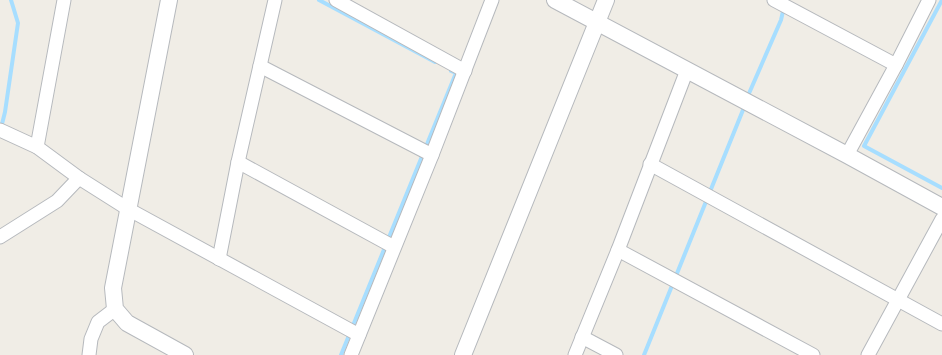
<svg xmlns="http://www.w3.org/2000/svg" width="942" height="355" font-family="'Nunito Sans',sans-serif">
	<rect width="100%" height="100%" fill="#f0ede6"/>
	<g fill="none" stroke-linecap="round" stroke-linejoin="round">
		<!-- stream -->
		<g stroke="#a7deff" stroke-width="4">
			<path d="M319,0L435,62"/>
			<path d="M942,0L864,146L942,188"/>
			<path d="M747,98L781,20L784,7"/>
			<path d="M1,128L5,112L18,23L11,0"/>
			<path d="M341,355L456,73L451,71"/>
			<path d="M644,355L745,105"/>
		</g>
		<defs>
			<g id="minor">
				<path d="M336,0L465,71"/>
				<path d="M774,0L896,65"/>
				<path d="M260,66L432,155"/>
				<path d="M0,130L37,147L79,178L128,209L359,335"/>
				<path d="M37,147L64,0"/>
				<path d="M847,155L896,65L929,0"/>
				<path d="M238,162L394,247"/>
				<path d="M650,164L942,324"/>
				<path d="M0,237L57,201L79,178"/>
				<path d="M618,250L813,355"/>
				<path d="M219,259L238,162L275,0"/>
				<path d="M582,337L616,355"/>
				<path d="M89,355L91,339L98,322L115,309"/>
				<path d="M351,355L432,155L492,0"/>
				<path d="M575,355L618,250L687,70"/>
				<path d="M868,355L942,219"/>
			</g>
			<g id="tertiary">
				<path d="M169,0L113,288L115,309L127,323L185,355"/>
				<path d="M555,0L847,155L942,207"/>
				<path d="M463,355L606,0"/>
			</g>
		</defs>
		<!-- minor casing -->
		<use href="#minor" stroke="#b6b9bd" stroke-width="15"/>
		<!-- tertiary casing -->
		<use href="#tertiary" stroke="#b6b9bd" stroke-width="18"/>
		<!-- minor -->
		<use href="#minor" stroke="#fff" stroke-width="13"/>
		<!-- tertiary -->
		<use href="#tertiary" stroke="#fff" stroke-width="16"/>
	</g>
</svg>
